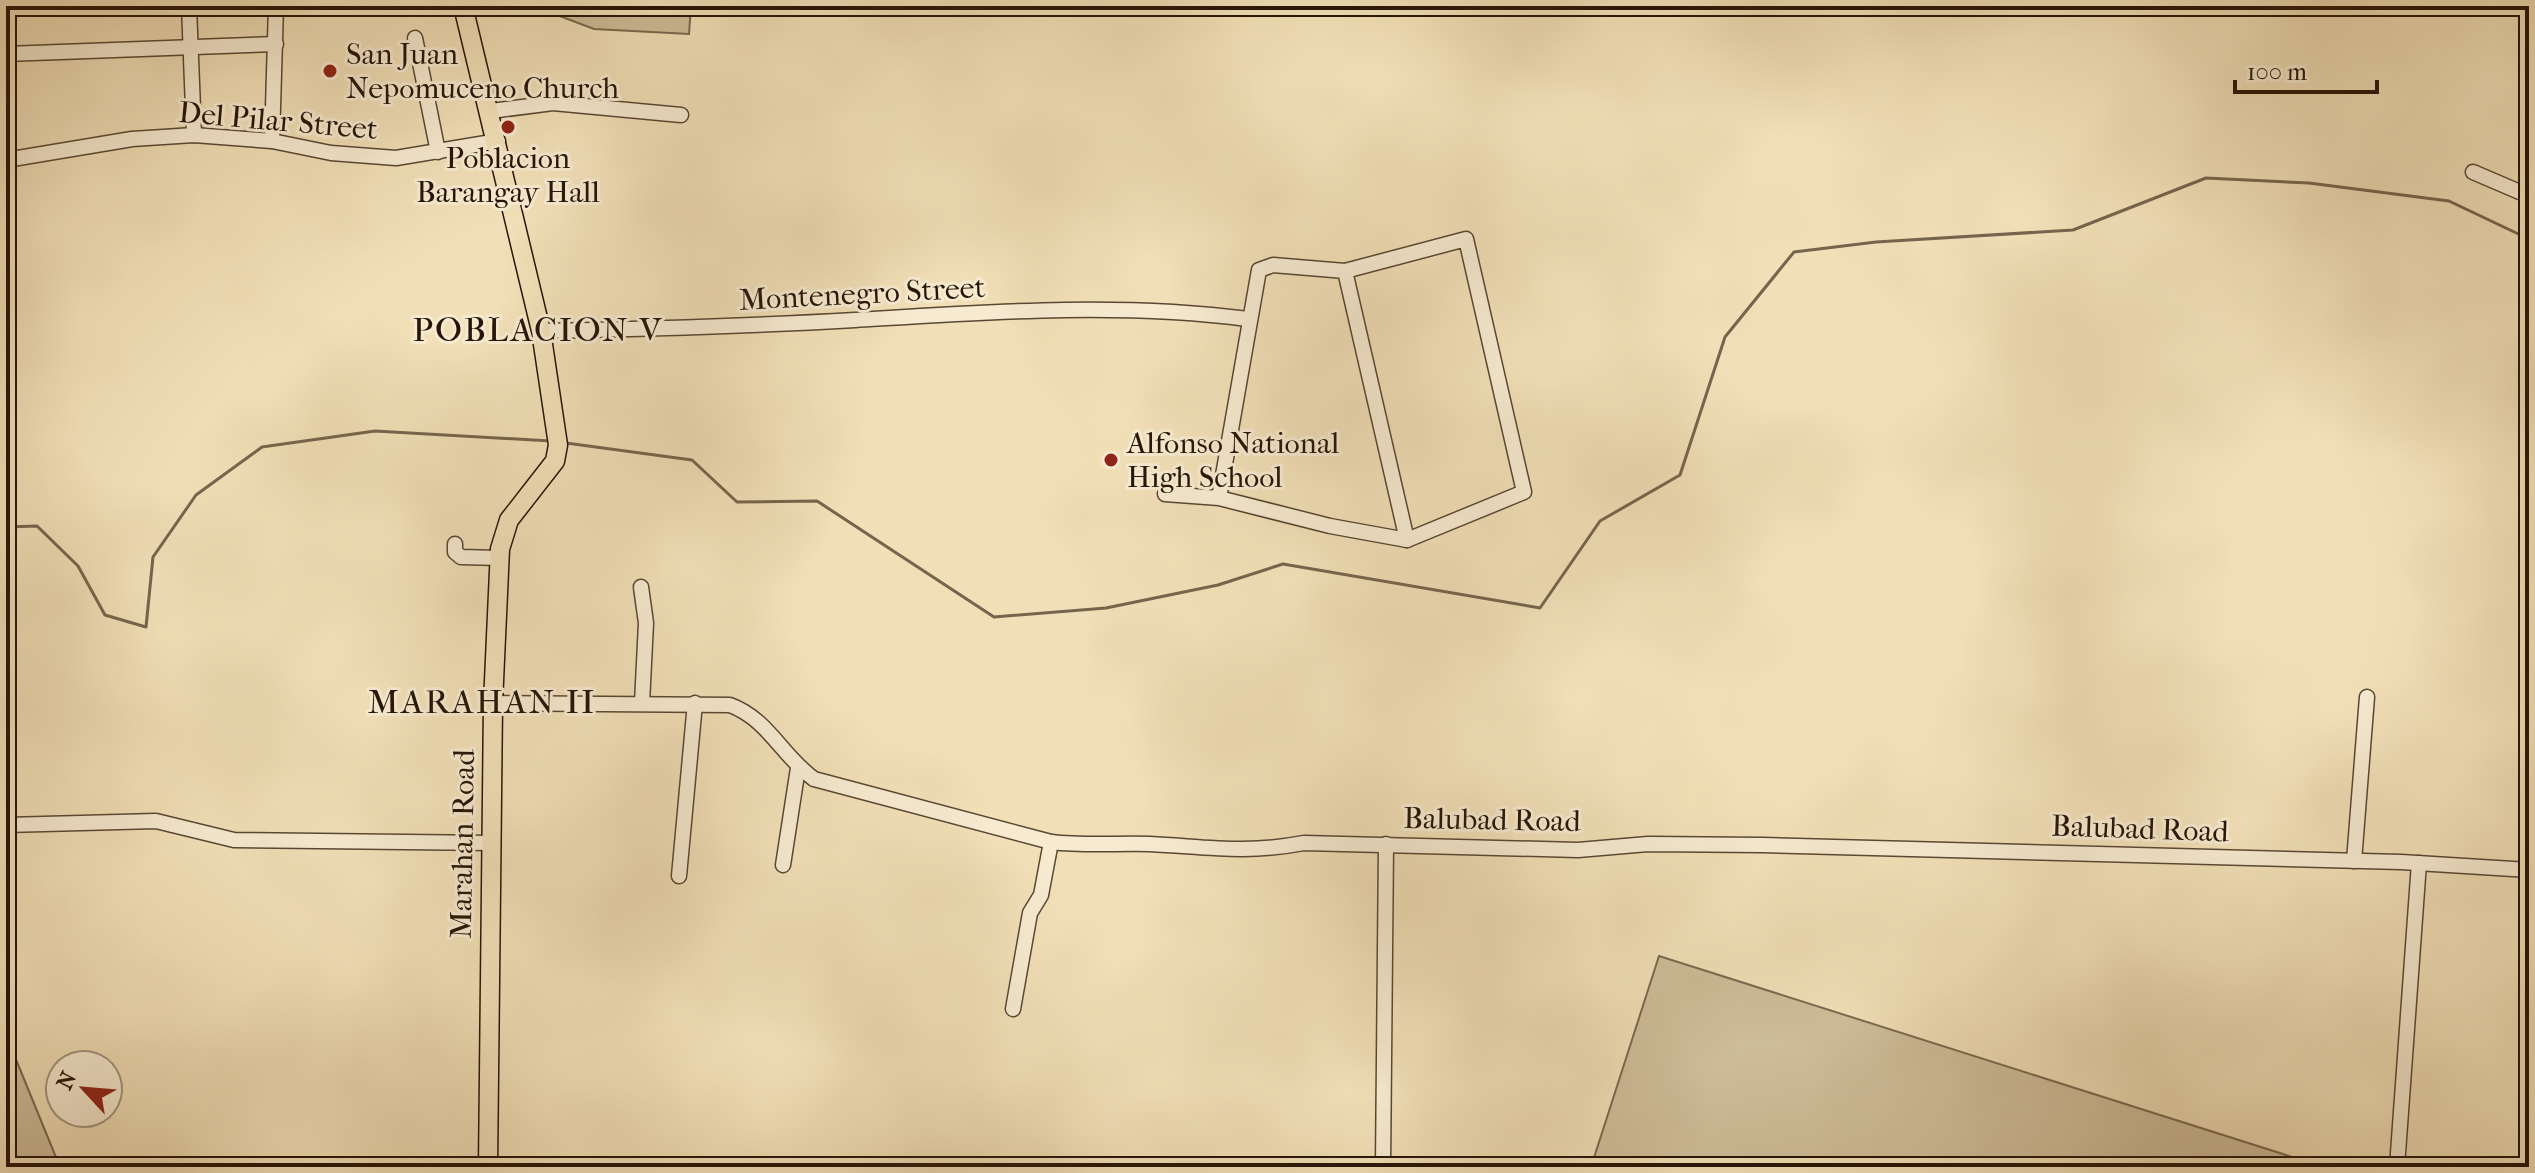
<svg xmlns="http://www.w3.org/2000/svg" width="2535" height="1173" font-family="'IM FELL French Canon',serif">
	<rect width="100%" height="100%" fill="#f1dfb7"/>
	<filter id="stains"><feTurbulence type="fractalNoise" baseFrequency=".0025" numOctaves="4"/><feColorMatrix values="0 0 0 0 .2 0 0 0 0 .09 0 0 0 0 .02 0 0 0 .5 -.17"/></filter>
	<radialGradient id="worn" r=".72"><stop offset=".6" stop-color="#630" stop-opacity="0"/><stop offset="1" stop-color="#630" stop-opacity=".3"/></radialGradient>
	<!-- green -->
	<g fill="#cebd99" stroke="#7a6950" stroke-width="2">
		<path d="M533,6H691L689,34L594,29Z"/>
		<path d="M1659,956L2324,1167H1591Z"/>
		<path d="M6,1035L60,1167H6Z"/>
	</g>
	<g fill="none" stroke-linecap="round" stroke-linejoin="round">
		<!-- stream -->
		<g stroke="#76654d" stroke-width="3">
			<path d="M566,443L692,460L737,502L817,501L994,617L1106,608L1218,585L1283,564L1540,608L1600,521L1680,475L1725,337L1794,252L1876,242L2073,230L2206,178L2309,183L2449,201L2529,239"/>
			<path d="M6,527L37,526L78,566L105,615L146,627L153,557L196,495L262,447L375,431L551,441"/>
		</g>
		<defs>
			<g id="minor">
				<path d="M189,6L194,135"/>
				<path d="M415,38L438,152"/>
				<path d="M6,54L276,44"/>
				<path d="M491,111L553,103L681,115"/>
				<path d="M272,141L276,6"/>
				<path d="M6,160L132,139L194,135L272,141L331,153L396,158L498,141"/>
				<path d="M2473,172L2529,196"/>
				<path d="M1345,271L1407,540"/>
				<path d="M541,331C646,329 750,326 855,320C986,312 1118,302 1248,319"/>
				<path d="M1165,494L1219,498L1330,526L1407,540L1524,492L1466,239L1345,271L1273,265L1259,270L1219,498"/>
				<path d="M455,544V552L461,557L500,558"/>
				<path d="M641,587L646,623L642,703"/>
				<path d="M493,703L730,705C768,719 782,756 814,779L1051,842C1085,846 1117,843 1150,844C1209,847 1245,854 1304,843L1578,850L1648,844L1763,845L2401,862L2529,870"/>
				<path d="M6,825L156,821L234,840L492,843"/>
				<path d="M2354,861L2367,697"/>
				<path d="M783,865L798,768"/>
				<path d="M679,876L695,703"/>
				<path d="M1013,1009L1030,913L1041,895L1051,842"/>
				<path d="M1383,1167L1386,844"/>
				<path d="M2397,1167L2419,863"/>
			</g>
			<path id="major" d="M463,6L541,331L558,445L555,461L509,520L500,549L493,703L488,1167"/>
		</defs>
		<!-- minor casing -->
		<use href="#minor" stroke="#594833" stroke-width="17"/>
		<!-- major casing -->
		<use href="#major" stroke="#261507" stroke-width="21"/>
		<!-- minor -->
		<use href="#minor" stroke="#f6ead0" stroke-width="14"/>
		<!-- major -->
		<use href="#major" stroke="#f1dfb7" stroke-width="18"/>
	</g>
	<!-- markers -->
	<g fill="#8f2418" stroke="#f6ead0" stroke-width="3">
		<circle cx="330" cy="71" r="8"/>
		<circle cx="508" cy="127" r="8"/>
		<circle cx="1111" cy="460" r="8"/>
	</g>
	<g text-anchor="middle" dominant-baseline="central" stroke-width="6" stroke-linejoin="round" paint-order="stroke">
		<!-- poi labels -->
		<g font-size="30" fill="#261507" stroke="#f6ead0" text-anchor="start">
			<text x="346" y="54">San Juan<tspan x="346" dy="34">Nepomuceno Church</tspan></text>
			<text x="508" y="158" text-anchor="middle">Poblacion<tspan x="508" dy="34">Barangay Hall</tspan></text>
			<text x="1127" y="443">Alfonso National<tspan x="1127" dy="34">High School</tspan></text>
		</g>
		<!-- street labels -->
		<g font-size="30" fill="#261507" stroke="#f6ead0">
			<text transform="translate(278 121) rotate(5)">Del Pilar Street</text>
			<text transform="translate(862 294) rotate(-3)">Montenegro Street</text>
			<text transform="translate(1492 820) rotate(1)">Balubad Road</text>
			<text transform="translate(2140 829) rotate(2)">Balubad Road</text>
			<text transform="translate(463 844) rotate(-89)">Marahan Road</text>
		</g>
		<!-- quarter labels -->
		<g font-size="34" letter-spacing="2" fill="#261507" stroke="#f6ead0">
			<text x="538" y="330">POBLACION V</text>
			<text x="482" y="702">MARAHAN II</text>
		</g>
	</g>
	<!-- margin -->
	<rect width="2535" height="1173" fill="none" stroke="#f1dfb7" stroke-width="32"/>
	<rect x="8" y="8" width="2519" height="1157" fill="none" stroke="#261507" stroke-width="4"/>
	<rect x="16" y="16" width="2503" height="1141" fill="none" stroke="#261507" stroke-width="2"/>
	<!-- north arrow -->
	<g transform="translate(84 1089) rotate(296)"><circle r="38" fill="#f6ead0" stroke="#a39580" stroke-width="2"/>
	<path d="M0-6L14 30L0 20L-14 30Z" fill="#8f2418"/>
	<text y="-12" font-size="22" font-weight="bold" text-anchor="middle" fill="#261507">N</text>
	</g>
	<!-- scale -->
	<path d="M2235 80v12h142v-12" fill="none" stroke="#261507" stroke-width="4"/>
	<text x="2247" y="80" font-size="24" fill="#261507" stroke="#f6ead0" stroke-width="6" paint-order="stroke">100 m</text>
	<rect width="100%" height="100%" filter="url(#stains)"/>
	<rect width="100%" height="100%" fill="url(#worn)"/>
</svg>
